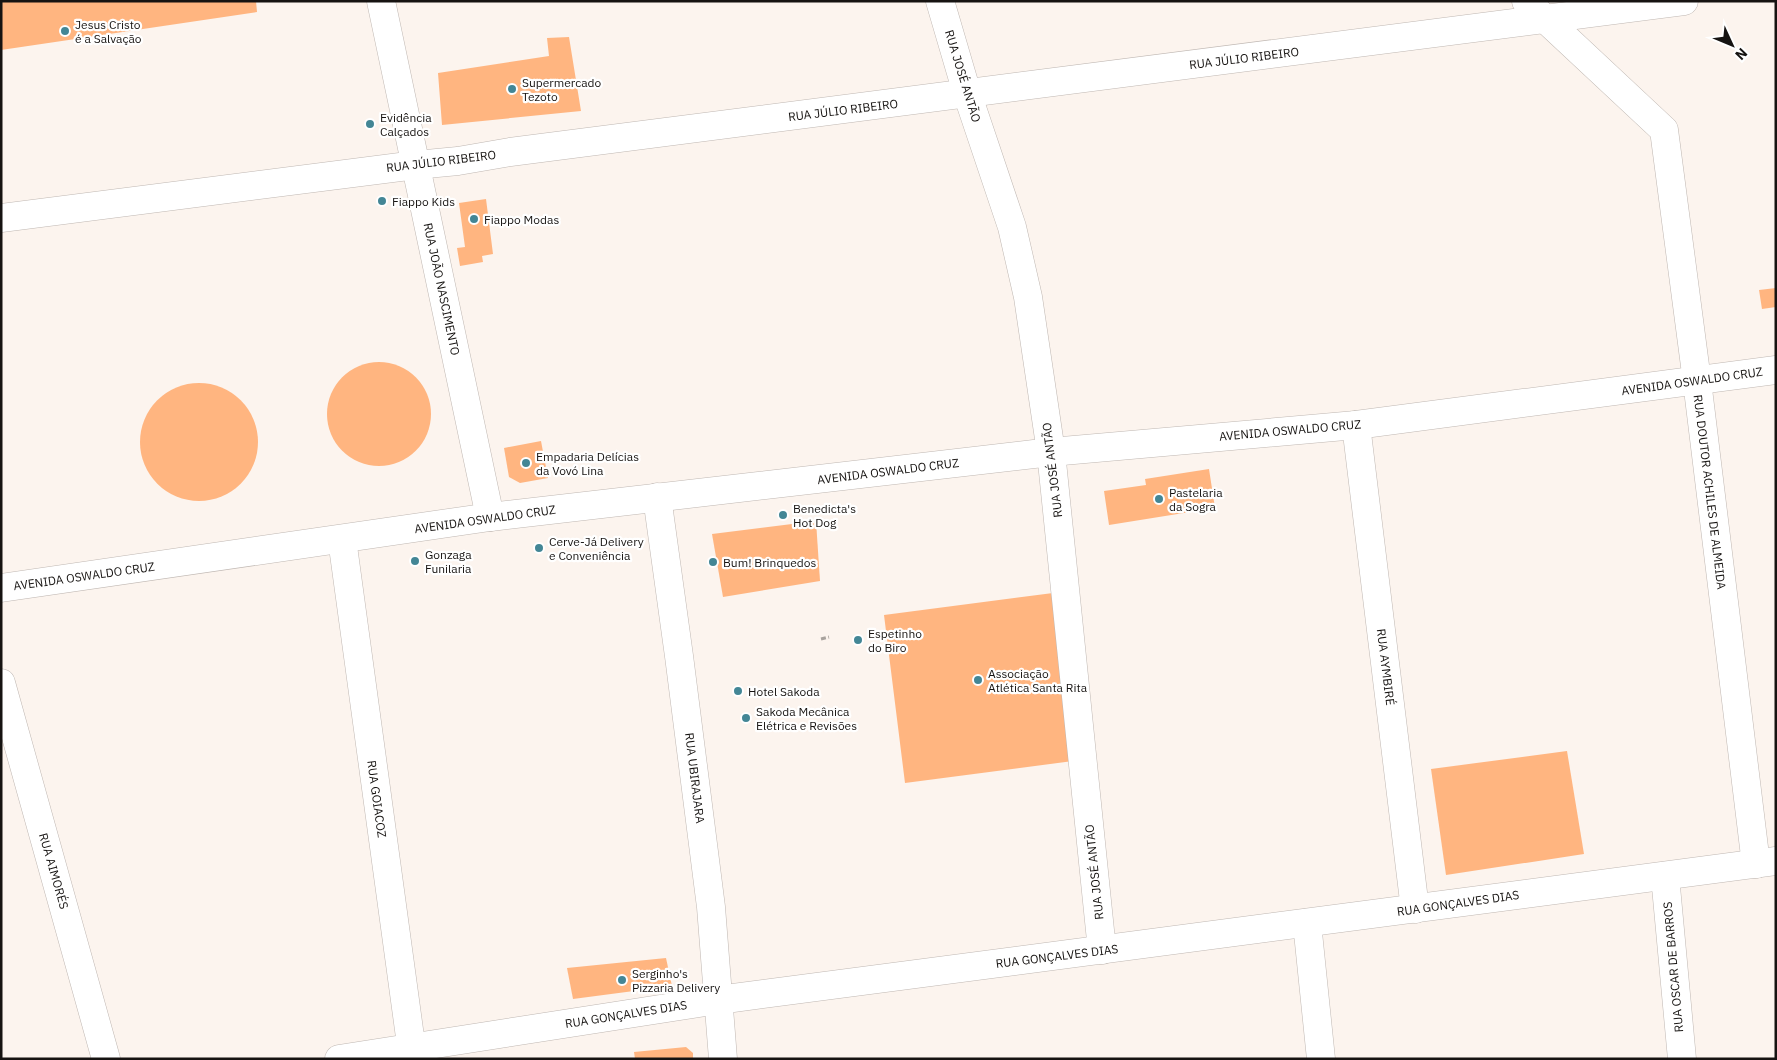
<svg xmlns="http://www.w3.org/2000/svg" width="1777" height="1060" font-family="'IBM Plex Sans',sans-serif">
	<rect width="100%" height="100%" fill="#fcf4ee"/>
	<!-- building -->
	<g fill="#ffb580">
		<path d="M1,1H256L257,12L1,50Z"/>
		<path d="M569,37L581,111L442,125L438,73L549,56L547,38Z"/>
		<path d="M486,199L493,254L482,256L483,262L460,266L457,248L465,247L459,203Z"/>
		<path d="M1776,288V307L1762,309L1759,290Z"/>
		<circle cx="379" cy="414" r="52"/>
		<circle cx="199" cy="442" r="59"/>
		<path d="M541,441L548,478L520,483L509,477L504,448Z"/>
		<path d="M1209,469L1215,508L1109,525L1104,491L1146,485L1145,479Z"/>
		<path d="M816,521L820,581L723,597L712,534Z"/>
		<path d="M1053,593L1073,761L905,783L884,615Z"/>
		<path d="M1567,751L1584,854L1446,875L1431,769Z"/>
		<path d="M666,958L672,986L573,999L567,968Z"/>
		<path d="M686,1047L693,1053V1059H635L634,1052Z"/>
	</g>
	<g fill="none" stroke-linecap="round" stroke-linejoin="round">
		<defs>
			<g id="street">
				<path d="M381,1L490,517"/>
				<path d="M940,1L967,93L1012,227L1028,297L1051,452L1102,950"/>
				<path d="M1697,381L1756,864"/>
				<path d="M1356,425L1415,909"/>
				<path d="M342,539L413,1059"/>
				<path d="M1,683L106,1059"/>
				<path d="M1665,876L1682,1059"/>
				<path d="M1307,923L1321,1059"/>
				<path d="M339,1059L718,1000L1776,861"/>
			</g>
			<g id="secondary">
				<path d="M1526,1L1664,130L1697,381"/>
				<path d="M1,218L416,165L458,161L510,152L1684,1"/>
				<path d="M657,497L679,656L711,907L723,1059"/>
				<path d="M1,588L490,517L1051,452L1356,425L1776,370"/>
			</g>
		</defs>
		<!-- street casing -->
		<use href="#street" stroke="#bfb7b2" stroke-width="29"/>
		<!-- secondary casing -->
		<use href="#secondary" stroke="#bfb7b2" stroke-width="29"/>
		<!-- path -->
		<path stroke="#a8a29d" stroke-width="3" stroke-dasharray="5 2.5" stroke-linecap="butt" d="M821,639L829,637"/>
		<!-- street -->
		<use href="#street" stroke="#fff" stroke-width="28"/>
		<!-- secondary -->
		<use href="#secondary" stroke="#fff" stroke-width="28"/>
	</g>
	<!-- markers -->
	<g fill="#438695" stroke="#fff" stroke-width="2">
		<circle cx="65" cy="31" r="5"/>
		<circle cx="512" cy="89" r="5"/>
		<circle cx="370" cy="124" r="5"/>
		<circle cx="382" cy="201" r="5"/>
		<circle cx="474" cy="219" r="5"/>
		<circle cx="526" cy="463" r="5"/>
		<circle cx="1159" cy="499" r="5"/>
		<circle cx="783" cy="515" r="5"/>
		<circle cx="539" cy="548" r="5"/>
		<circle cx="415" cy="561" r="5"/>
		<circle cx="713" cy="562" r="5"/>
		<circle cx="858" cy="640" r="5"/>
		<circle cx="978" cy="680" r="5"/>
		<circle cx="738" cy="691" r="5"/>
		<circle cx="746" cy="718" r="5"/>
		<circle cx="622" cy="980" r="5"/>
	</g>
	<g text-anchor="middle" dominant-baseline="central" stroke-width="4.5" stroke-linejoin="round" paint-order="stroke">
		<!-- poi labels -->
		<g font-size="12" fill="#161311" stroke="#fff" text-anchor="start">
			<text x="75" y="24">Jesus Cristo<tspan x="75" dy="14">é a Salvação</tspan></text>
			<text x="522" y="82">Supermercado<tspan x="522" dy="14">Tezoto</tspan></text>
			<text x="380" y="117">Evidência<tspan x="380" dy="14">Calçados</tspan></text>
			<text x="392" y="201">Fiappo Kids</text>
			<text x="484" y="219">Fiappo Modas</text>
			<text x="536" y="456">Empadaria Delícias<tspan x="536" dy="14">da Vovó Lina</tspan></text>
			<text x="1169" y="492">Pastelaria<tspan x="1169" dy="14">da Sogra</tspan></text>
			<text x="793" y="508">Benedicta's<tspan x="793" dy="14">Hot Dog</tspan></text>
			<text x="549" y="541">Cerve-Já Delivery<tspan x="549" dy="14">e Conveniência</tspan></text>
			<text x="425" y="554">Gonzaga<tspan x="425" dy="14">Funilaria</tspan></text>
			<text x="723" y="562">Bum! Brinquedos</text>
			<text x="868" y="633">Espetinho<tspan x="868" dy="14">do Biro</tspan></text>
			<text x="988" y="673">Associação<tspan x="988" dy="14">Atlética Santa Rita</tspan></text>
			<text x="748" y="691">Hotel Sakoda</text>
			<text x="756" y="711">Sakoda Mecânica<tspan x="756" dy="14">Elétrica e Revisões</tspan></text>
			<text x="632" y="973">Serginho's<tspan x="632" dy="14">Pizzaria Delivery</tspan></text>
		</g>
		<!-- street labels -->
		<g font-size="12" fill="#161311" stroke="#fff">
			<text transform="translate(1244 58) rotate(-7)">RUA JÚLIO RIBEIRO</text>
			<text transform="translate(963 76) rotate(73)">RUA JOSÉ ANTÃO</text>
			<text transform="translate(843 110) rotate(-7)">RUA JÚLIO RIBEIRO</text>
			<text transform="translate(441 161) rotate(-7)">RUA JÚLIO RIBEIRO</text>
			<text transform="translate(442 289) rotate(78)">RUA JOÃO NASCIMENTO</text>
			<text transform="translate(1692 381) rotate(-8)">AVENIDA OSWALDO CRUZ</text>
			<text transform="translate(1290 430) rotate(-5)">AVENIDA OSWALDO CRUZ</text>
			<text transform="translate(1052 470) rotate(-97)">RUA JOSÉ ANTÃO</text>
			<text transform="translate(888 471) rotate(-7)">AVENIDA OSWALDO CRUZ</text>
			<text transform="translate(1710 492) rotate(83)">RUA DOUTOR ACHILES DE ALMEIDA</text>
			<text transform="translate(485 519) rotate(-8)">AVENIDA OSWALDO CRUZ</text>
			<text transform="translate(84 576) rotate(-8)">AVENIDA OSWALDO CRUZ</text>
			<text transform="translate(1386 667) rotate(83)">RUA AYMBIRÉ</text>
			<text transform="translate(695 778) rotate(83)">RUA UBIRAJARA</text>
			<text transform="translate(377 799) rotate(82)">RUA GOIACOZ</text>
			<text transform="translate(54 871) rotate(74)">RUA AIMORÉS</text>
			<text transform="translate(1094 872) rotate(-96)">RUA JOSÉ ANTÃO</text>
			<text transform="translate(1458 903) rotate(-8)">RUA GONÇALVES DIAS</text>
			<text transform="translate(1057 956) rotate(-7)">RUA GONÇALVES DIAS</text>
			<text transform="translate(1673 967) rotate(-95)">RUA OSCAR DE BARROS</text>
			<text transform="translate(626 1014) rotate(-9)">RUA GONÇALVES DIAS</text>
		</g>
	</g>
	<!-- border -->
	<rect width="1777" height="1060" fill="none" stroke="#161311" stroke-width="5"/>
	<!-- north arrow -->
	<g transform="translate(1732 45) rotate(134)" stroke="#ffffff" stroke-width="4" paint-order="stroke">
	<path d="M0-4L9 19L0 12L-9 19Z" fill="#161311"/>
	<text y="-8" font-size="14" font-weight="bold" text-anchor="middle" fill="#161311">N</text>
	</g>
</svg>
